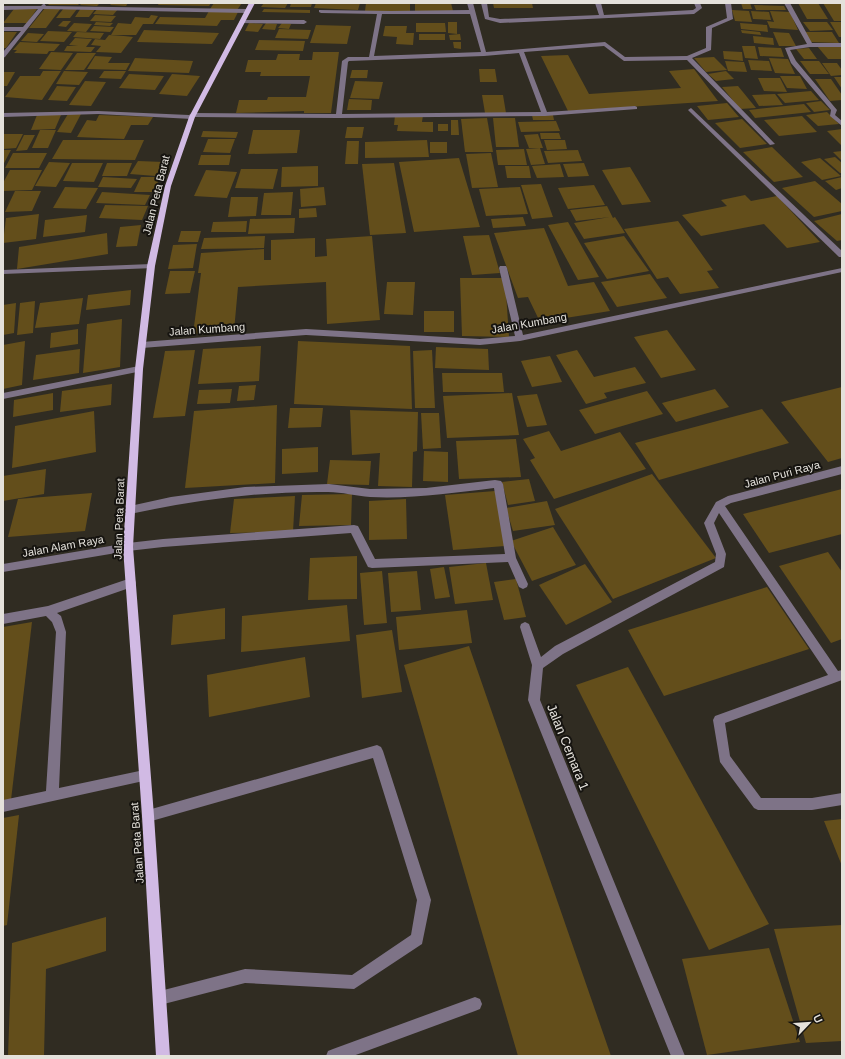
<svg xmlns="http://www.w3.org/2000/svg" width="845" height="1059" font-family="Helvetica,sans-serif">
	<rect width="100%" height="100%" fill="#302c22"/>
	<!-- building -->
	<g fill="#634e1b">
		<path d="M50,3H80L78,5H48Z"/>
		<path d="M82,3H100L97,6L80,5Z"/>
		<path d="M112,3H128L126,6L110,5Z"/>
		<path d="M159,3H211L209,6L158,5Z"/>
		<path d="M214,3H242L237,10L210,9Z"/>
		<path d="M264,3H288L285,8L261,7Z"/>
		<path d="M291,3H312L311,7H290Z"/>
		<path d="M316,3H360L358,10L314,8Z"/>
		<path d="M366,3H410V11H365Z"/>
		<path d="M451,3L453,11L415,12V4Z"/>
		<path d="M493,3H532L533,8H494Z"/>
		<path d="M741,3H750L752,9H743Z"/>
		<path d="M798,3H818L828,19H807Z"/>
		<path d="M823,3H842V21H834Z"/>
		<path d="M754,5L784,6L786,10H756Z"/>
		<path d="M99,7L119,8L113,15L93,14Z"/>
		<path d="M45,8H61L46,28H29Z"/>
		<path d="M64,8L77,9L70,18H56Z"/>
		<path d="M81,8H96L89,17H75Z"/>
		<path d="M14,9H37L27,23H3Z"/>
		<path d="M264,9L310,10V13L262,12Z"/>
		<path d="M732,10L749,11L752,22L735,21Z"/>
		<path d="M209,11L238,12L234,20H221L217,26L155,24L160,17L205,18Z"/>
		<path d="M751,11L769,12L771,20L753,19Z"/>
		<path d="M770,11L790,12L798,30L770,28L767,21L774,22Z"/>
		<path d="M95,15L116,16L111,22L90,21Z"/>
		<path d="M151,15L158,16L153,24H143L136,35H111L118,23L131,24L135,17L149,18Z"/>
		<path d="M63,21H71L66,27L58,26Z"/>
		<path d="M96,22L113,23L110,26L94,25Z"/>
		<path d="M448,22H457V34L448,33Z"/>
		<path d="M803,22H827L833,30L810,31Z"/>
		<path d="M830,22H842V37H839Z"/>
		<path d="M74,23L92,24L86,32L67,31Z"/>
		<path d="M249,23L263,24L258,32L245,31Z"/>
		<path d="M266,23L277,24L275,30L262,29Z"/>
		<path d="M282,23L291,24L289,29L278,28Z"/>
		<path d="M416,23H445L446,32H416Z"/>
		<path d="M740,23L767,25L768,32L741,29Z"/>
		<path d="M316,25L351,26L347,44L310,43Z"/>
		<path d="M94,26L114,27L110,32L90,31Z"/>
		<path d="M385,26H407L406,33H414L413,45L396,44L397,37L383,36Z"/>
		<path d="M279,29L311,30L308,39L275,38Z"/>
		<path d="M144,30L219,33L212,44L137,42Z"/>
		<path d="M741,30L760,32L761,35L742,33Z"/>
		<path d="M48,31L72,32L64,42L40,41Z"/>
		<path d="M3,32H17L6,48H3Z"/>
		<path d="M77,32L104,33L100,39L73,37Z"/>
		<path d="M773,32L789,33L796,46H779Z"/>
		<path d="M804,32H832L839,43L810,42Z"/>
		<path d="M28,33L44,34L37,42L21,41Z"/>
		<rect x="419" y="34" width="26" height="6"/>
		<path d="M460,34L461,40H450L449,35Z"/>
		<path d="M109,35L124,36L133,37L121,53L96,52L101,46L91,45L95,39L105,40Z"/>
		<path d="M753,36L773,38L774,45L754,43Z"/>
		<path d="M75,38L92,39L86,47H95L91,52L64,51L67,46H78L69,45Z"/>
		<path d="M259,40L305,41L303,51L255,50Z"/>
		<path d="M20,42L60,44L54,51H49L47,54L14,53L17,50H13Z"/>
		<path d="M453,42H461V49L454,48Z"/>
		<path d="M742,46H755L758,59L745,58Z"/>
		<path d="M817,46H842V59H828Z"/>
		<path d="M758,47L781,48L784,57L760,56Z"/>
		<path d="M809,48L817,59H804L796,49Z"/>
		<path d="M723,51L742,52L743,61L724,59Z"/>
		<path d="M51,52L73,53L61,70L39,69Z"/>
		<path d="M313,52H339L331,113H304V111L236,113L239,100H267L268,97H306L310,76H260L261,72H245L248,60H276L278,54H300L299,60H312Z"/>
		<path d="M77,53H96L84,70H65Z"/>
		<path d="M568,55L589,94L681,88L669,71L694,69L718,101L568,111L541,56Z"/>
		<path d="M95,56L112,57L108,63H130L126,70L87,69Z"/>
		<path d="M714,57L727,70L706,72L694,58Z"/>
		<path d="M135,58L193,61L189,73L128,71Z"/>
		<path d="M769,58L788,59L795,74L775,73Z"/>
		<path d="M748,60L769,61L772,71L751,70Z"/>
		<path d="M725,61L744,62L747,72L728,71Z"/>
		<path d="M800,61H819L829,74H810Z"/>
		<path d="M822,63H837L842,70V75L831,76Z"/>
		<path d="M479,69H495L497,82H480Z"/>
		<path d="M352,70H368L367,78H350Z"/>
		<path d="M43,71H61L42,100L5,97L20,76H40Z"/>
		<path d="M64,71L88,72L79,85L56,84Z"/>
		<path d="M104,71H126L121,79L99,78Z"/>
		<path d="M726,71L734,79L716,81L708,74Z"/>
		<path d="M3,72H15L7,86H3Z"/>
		<path d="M129,74L164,76L155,90L119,88Z"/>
		<path d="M172,74L200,76L187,96L159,94Z"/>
		<path d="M780,76H800L807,89L787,88Z"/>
		<path d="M834,77H842V89Z"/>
		<path d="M758,78H780L787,92L764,91Z"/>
		<path d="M815,79H831L842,95V100L830,101Z"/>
		<path d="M85,81L106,82L91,106L69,105Z"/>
		<path d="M355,81L383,82L379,99L350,98Z"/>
		<path d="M57,86L76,87L67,101L48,100Z"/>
		<path d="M738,86L756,108L740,109L722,87Z"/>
		<path d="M811,91L819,100L785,103L777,94Z"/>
		<path d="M775,94L783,105L759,106L752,95Z"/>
		<path d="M482,95H503L506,113H485Z"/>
		<path d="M349,99L372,100L371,110H347Z"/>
		<path d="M821,101L830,110L814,112L806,103Z"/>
		<path d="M727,103L739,117L708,120L697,106Z"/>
		<path d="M804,104L811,112L755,118L749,110Z"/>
		<path d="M827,112L839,124L818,126L806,115Z"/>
		<path d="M68,114H81L71,133L57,132Z"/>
		<path d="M37,115H61L55,129L31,130Z"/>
		<path d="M99,115L153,117L148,125H131L124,139L77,137L87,120L96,121Z"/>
		<path d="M395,115H423L422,122H433V132L397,131L398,125H394Z"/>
		<path d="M532,115H553L554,120H533Z"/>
		<path d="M802,116L817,132L779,136L764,120Z"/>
		<path d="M487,118L493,152H465L461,119Z"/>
		<path d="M493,118H515L519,147H496Z"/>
		<path d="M742,119L767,144L740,148L715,123Z"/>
		<path d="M451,120H458L459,135H451Z"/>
		<path d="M556,121L560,131L521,132L518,122Z"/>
		<rect x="438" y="124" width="10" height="7"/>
		<path d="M347,127H364L362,138H345Z"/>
		<path d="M842,129V146L827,131Z"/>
		<path d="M40,130H56L48,148H32Z"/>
		<path d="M253,130H300L297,153L248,154Z"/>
		<path d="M203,131L238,132L236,138L201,137Z"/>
		<path d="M540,133H559L561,139H541Z"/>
		<path d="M3,134H23L16,148L3,149Z"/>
		<path d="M538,134L543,148H529L524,135Z"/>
		<path d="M24,135H35L27,150L16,151Z"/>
		<path d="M208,139H235L230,153L203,152Z"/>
		<path d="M63,140H144L135,160L52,159Z"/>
		<path d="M427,140L429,157L365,158V142Z"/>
		<path d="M544,140H565L567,149L547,150Z"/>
		<path d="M347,141H359L358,164H345Z"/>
		<rect x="430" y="142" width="17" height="11"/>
		<path d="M772,147L803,177L774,182L743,152Z"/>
		<path d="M540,148L545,164L531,165L526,149Z"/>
		<path d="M524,149L527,165H498L496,150Z"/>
		<path d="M3,150H11L3,165Z"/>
		<path d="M578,150L582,161L548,163L544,151Z"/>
		<path d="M842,151V161L833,152Z"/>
		<path d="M13,153H47L39,168H5Z"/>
		<path d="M491,153L498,187L472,188L466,154Z"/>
		<path d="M201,155H231L229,165H198Z"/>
		<path d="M835,157L842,163V173H840L824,159Z"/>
		<path d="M459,158L480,227L414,232L399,162Z"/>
		<path d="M820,158L841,176L822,180L801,162Z"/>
		<path d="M138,161L164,162L156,176L130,174Z"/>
		<path d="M49,162L70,163L56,187L35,186Z"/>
		<path d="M72,163H103L94,182L63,181Z"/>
		<path d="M107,163H132L127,176H102Z"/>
		<path d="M394,163L406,233L370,235L362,164Z"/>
		<path d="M584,163L589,176L568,177L563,164Z"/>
		<path d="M560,164L564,177L537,178L532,166Z"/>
		<path d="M318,166V186L281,187L282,167Z"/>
		<path d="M505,166H529L531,178H507Z"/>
		<path d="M630,167L651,202L622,205L602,170Z"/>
		<path d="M241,169H278L273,189L235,188Z"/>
		<path d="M10,170H42L32,190L3,191V183Z"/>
		<path d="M206,170L237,172L227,198L194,196Z"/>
		<path d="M103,177L137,179L131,188L98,187Z"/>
		<path d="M141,177H160L154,192H134Z"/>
		<path d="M842,177V188L836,190L825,181Z"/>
		<path d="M815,181L842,204V211L814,217L782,188Z"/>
		<path d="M541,184L553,217L532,219L521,185Z"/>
		<path d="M594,185L605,205L568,209L558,188Z"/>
		<path d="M65,187L98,188L86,209L53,208Z"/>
		<path d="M324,187L326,205L301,207L300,189Z"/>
		<path d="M520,187L528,214L486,216L479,189Z"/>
		<path d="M15,191H41L32,211L5,212Z"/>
		<path d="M102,192L150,195L145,205L96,203Z"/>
		<path d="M293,192L291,215H261L264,193Z"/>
		<path d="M745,195L751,201L777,196L820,242L787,248L764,224L701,236L682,215L727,206L721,200Z"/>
		<path d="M231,197H258L256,216L228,217Z"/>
		<path d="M105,205L148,206L142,220L99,218Z"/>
		<path d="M607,206L613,218L615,217L625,233L584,239L574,223L610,217L576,221L570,210Z"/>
		<path d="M316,208L317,217L299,218V209Z"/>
		<path d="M39,214L36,239L3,243L6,218Z"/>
		<path d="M842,214V240L837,241L814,221Z"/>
		<path d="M87,215L85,232L43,237L45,220Z"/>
		<path d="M523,217L526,226L493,228L491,219Z"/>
		<path d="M295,218L294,233L248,234L250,219Z"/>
		<path d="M247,221L246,232H211L213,222Z"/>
		<path d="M678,221L713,270L707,271L719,288L680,294L668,277L657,279L624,229Z"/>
		<path d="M568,222L599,277L578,280L548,225Z"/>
		<path d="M141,225L137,246L116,247L120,227Z"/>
		<path d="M544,228L568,286L594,282L610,311L540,322L528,297L518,298L494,233Z"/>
		<path d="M181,231H201L198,242H178Z"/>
		<path d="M107,233L108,254L17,269L19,247Z"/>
		<path d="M489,235L500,273L472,275L463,236Z"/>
		<path d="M265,236L264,248L201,249L204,238Z"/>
		<path d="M372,236L380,320L327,324L326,282L238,287L234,331L193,334L201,273H198L201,253L264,249V260H271V240L315,238V257L327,256L326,239Z"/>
		<path d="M624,236L649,271L607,279L584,243Z"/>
		<path d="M197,244L193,268L168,269L173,245Z"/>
		<path d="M170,271H195L190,293L165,294Z"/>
		<path d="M650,274L667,298L617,307L601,282Z"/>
		<path d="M460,278H505L509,337L462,336Z"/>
		<path d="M387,282H415L413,315L384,314Z"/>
		<path d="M131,290L130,305L86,310L88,295Z"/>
		<path d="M83,298L79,324L35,328L40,303Z"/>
		<path d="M35,301L33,333L17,335L20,303Z"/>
		<path d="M16,303L14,333L3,335V305Z"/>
		<rect x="424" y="311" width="30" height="21"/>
		<path d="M122,319L120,367L83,373L87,324Z"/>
		<path d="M78,329V344L50,348L51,333Z"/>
		<path d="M667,330L696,370L661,378L634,337Z"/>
		<path d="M25,341L22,385L3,389V345Z"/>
		<path d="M298,341L410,346L412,409L294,404Z"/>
		<path d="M261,346L259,381L198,384L203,349Z"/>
		<path d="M436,347L488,349L489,370L435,368Z"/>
		<path d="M80,349L79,373L33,380L36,355Z"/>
		<path d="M195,350L185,416L153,418L165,351Z"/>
		<path d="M432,350L435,408H415L413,351Z"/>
		<path d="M577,350L594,377L635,367L646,383L604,393L607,398L586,404L556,355Z"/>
		<path d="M550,356L562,382L532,387L521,361Z"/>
		<path d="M442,373H502L504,392H443Z"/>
		<path d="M112,384L111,405L60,412L62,391Z"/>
		<path d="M256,385L254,400L237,401L239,386Z"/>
		<path d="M842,387V458L828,462L781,402Z"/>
		<path d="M232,389L230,403L197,404L199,390Z"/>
		<path d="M715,389L729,407L676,422L662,403Z"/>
		<path d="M647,391L663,414L595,434L579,410Z"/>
		<path d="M53,393V410L13,417L14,400Z"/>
		<path d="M512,393L519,435L447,438L443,396Z"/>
		<path d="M537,394L547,425L527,427L517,396Z"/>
		<path d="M277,405L275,483L185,488L194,411Z"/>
		<path d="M290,408H323L321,427L288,428Z"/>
		<path d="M762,409L789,443L659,480L635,443Z"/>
		<path d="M350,410L418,412L417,451L413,452L412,487L378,486L380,453L352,455Z"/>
		<path d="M94,411L96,452L12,468L15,426Z"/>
		<path d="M421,413H439L441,448L423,449Z"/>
		<path d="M549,431L561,451L620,432L646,469L554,499L530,460L535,458L523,439Z"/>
		<path d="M516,439L521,477L459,479L456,441Z"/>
		<path d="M318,447V472L282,474V449Z"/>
		<path d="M424,451L448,452V482L423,481Z"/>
		<path d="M330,460L371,461L369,485L327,484Z"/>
		<path d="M46,469L44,494L3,501V476Z"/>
		<path d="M652,474L716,558L613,599L555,509Z"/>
		<path d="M529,479L535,501L508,505L502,482Z"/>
		<path d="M842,489V534L769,553L743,514Z"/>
		<path d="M495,491L505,546L453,550L445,495Z"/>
		<path d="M92,493L85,531L8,537L18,499Z"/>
		<path d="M352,494L351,525L299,526L302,495Z"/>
		<path d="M295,496L293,532L230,533L234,499Z"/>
		<path d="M406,499L407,539L369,540V501Z"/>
		<path d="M547,501L555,525L513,531L506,508Z"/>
		<path d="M553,527L576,565L532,581L511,541Z"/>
		<path d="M828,552L842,572V639L831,643L779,566Z"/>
		<path d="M357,556V599L308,600L310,558Z"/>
		<path d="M486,563L493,600L455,604L449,567Z"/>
		<path d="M585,564L612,602L566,625L539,585Z"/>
		<path d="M444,567L450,597L435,599L430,569Z"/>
		<path d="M382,571L387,623L364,625L360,573Z"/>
		<path d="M417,571L421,610L391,612L388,573Z"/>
		<path d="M516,579L526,617L504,620L494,582Z"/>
		<path d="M767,587L809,649L664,696L628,630Z"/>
		<path d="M347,605L350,641L241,652L242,616Z"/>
		<path d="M225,608V639L171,645L173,615Z"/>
		<path d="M467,610L472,643L399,650L396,617Z"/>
		<path d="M32,622L11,800L3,801V627Z"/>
		<path d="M392,630L402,692L362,698L356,635Z"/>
		<path d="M469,646L611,1056H518L404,665Z"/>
		<path d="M305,657L310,697L209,717L207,675Z"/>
		<path d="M628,667L769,924L709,950L576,685Z"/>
		<path d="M19,815L7,925L3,926V818Z"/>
		<path d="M842,819V866L824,821Z"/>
		<path d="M106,917V951L46,969L44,1056H8L12,943Z"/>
		<path d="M842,925V1041L806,1043L774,929Z"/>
		<path d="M769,948L800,1042L707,1055L682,959Z"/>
	</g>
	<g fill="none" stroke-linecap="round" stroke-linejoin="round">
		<!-- minor -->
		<g fill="#7e7387" fill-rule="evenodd">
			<path d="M44,3L46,6L247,9L250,11L247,13L43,9L5,57L3,58V52L21,31H3V27H23L38,9L3,10V6H41Z"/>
			<path d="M467,3H473L486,52L605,42L625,57L687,56L706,48V27L727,18L725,3H731L733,19L712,28L711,50L692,58L775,144L770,145L687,60L624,61L604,46L524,52L547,112L635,106L637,107V109L545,116L339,118L195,117L192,119L98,114L3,117V113L98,111L189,115L192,113L336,114L342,61L348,57H369L377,14L321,13L319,12V10L391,11L469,10ZM382,14H470L481,52L374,56ZM519,53L541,112L342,114L348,62L349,61L484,56Z"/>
			<path d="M481,3H487L489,17L500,19L599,15L595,3H601L604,15L693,10L696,8L694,3H700L702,8L694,14L500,23L485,19Z"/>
			<path d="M784,3H790L812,43H842V47H810L790,50L796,61L837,110L835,115L842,121V126L830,116L831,110L791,63L785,48L807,44Z"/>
			<path d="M242,20H304L307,22L304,24L240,23L239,22Z"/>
			<path d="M691,108L842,251V257H839L689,111L688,110Z"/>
			<path d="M151,264H154V268L3,274V270Z"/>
			<path d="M500,266H506L507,268L523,335L842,268V272L520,341L480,345L306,335L142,348L138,345L142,342L306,329L480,339L515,336L499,268Z"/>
			<path d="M139,366L142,367L143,369L142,371L3,399V393Z"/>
			<path d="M842,466V474L731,503L725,506L838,671L842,670V680L725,723L730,756L761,798H812L842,793V805L812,810H758L754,808L720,762L713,720L715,716L828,675L719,513L714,523L726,554L724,567L563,654L543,668L540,700L685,1056H671L528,700L532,665L520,627L521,624L525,622L529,624L541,657L555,646L715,562L716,554L704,523L716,502L728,496Z"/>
			<path d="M495,480L501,481L503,484L516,558L528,584L527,587L523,589L519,587L508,562L372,568L368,567L351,533L163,547L128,551L3,572V564L128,543L163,539L354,525L358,526L375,559L505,554L494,488C453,493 412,499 370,497C356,496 342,492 328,492C262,491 195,500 130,514L127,513L125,510L127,507L130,506L171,497L245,487L329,484L370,489L426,488Z"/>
			<path d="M131,578L135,580L136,583L135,586L57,613L61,616L66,632L59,788L144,770L148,772L150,776L148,780L3,812V800L46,791L56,632L52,622L46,616L3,624V614L48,606Z"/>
			<path d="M377,745L381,747L383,751L431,900L422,944L354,989L245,983L160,1005L155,1003L153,998L155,993L160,991L245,969L352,975L411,935L417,900L373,758L148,822L144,820L142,816L144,812L148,810Z"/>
			<path d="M475,997L480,999L482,1004L480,1009L475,1011L353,1056H326L328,1051L333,1049Z"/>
		</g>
		<!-- major -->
		<path fill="#d1bae4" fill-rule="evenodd" d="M249,3H255L195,117L171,186L155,266L143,369L133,547L154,816L170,1056H156L142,816L123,547L135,369L147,266L165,186L189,117Z"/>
	</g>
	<g text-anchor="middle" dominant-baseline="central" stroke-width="4" stroke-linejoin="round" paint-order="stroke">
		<!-- street labels -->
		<g font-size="11" fill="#e4e1db" stroke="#161410">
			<text transform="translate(156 195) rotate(-76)">Jalan Peta Barat</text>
			<text transform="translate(529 323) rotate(-10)">Jalan Kumbang</text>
			<text transform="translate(207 329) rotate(-4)">Jalan Kumbang</text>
			<text transform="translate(782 474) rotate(-15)">Jalan Puri Raya</text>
			<text transform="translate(119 519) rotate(-88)">Jalan Peta Barat</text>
			<text transform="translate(63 546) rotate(-10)">Jalan Alam Raya</text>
			<text transform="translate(137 843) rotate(-94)">Jalan Peta Barat</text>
		</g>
		<!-- near-street labels -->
		<g font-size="13" fill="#e4e1db" stroke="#161410">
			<text transform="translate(568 747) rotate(68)">Jalan Cemara 1</text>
		</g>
	</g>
	<!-- border -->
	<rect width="845" height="1059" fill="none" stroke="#e4e1db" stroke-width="8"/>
	<!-- north arrow -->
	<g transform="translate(809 1023) rotate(65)" stroke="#161410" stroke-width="3" paint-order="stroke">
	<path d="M0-3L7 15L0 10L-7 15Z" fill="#e4e1db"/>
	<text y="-6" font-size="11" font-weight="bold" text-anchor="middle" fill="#e4e1db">U</text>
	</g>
</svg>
